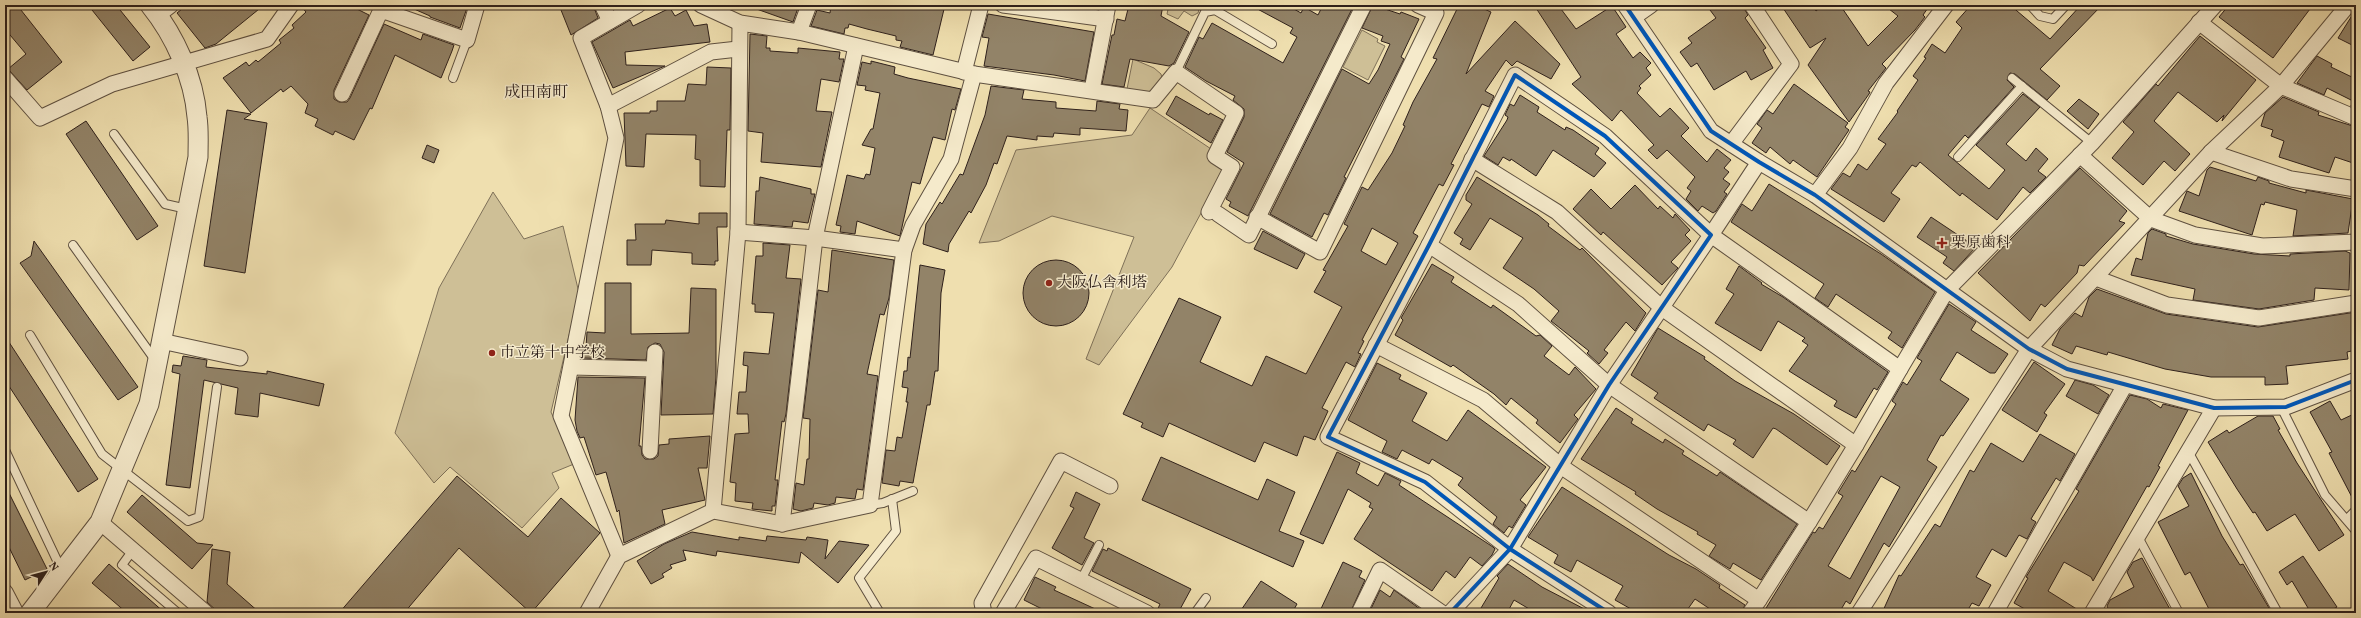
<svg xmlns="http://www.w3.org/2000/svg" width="2361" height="618" font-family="Vollkorn,'Noto Serif JP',serif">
	<rect width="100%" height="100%" fill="#efdfaf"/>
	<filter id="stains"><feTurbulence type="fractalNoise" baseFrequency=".005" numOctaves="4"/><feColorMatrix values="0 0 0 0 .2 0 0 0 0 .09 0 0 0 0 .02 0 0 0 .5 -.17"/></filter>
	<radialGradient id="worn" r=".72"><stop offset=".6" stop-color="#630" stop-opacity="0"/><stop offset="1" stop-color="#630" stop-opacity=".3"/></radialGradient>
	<!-- green -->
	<g fill="#cebf96" stroke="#7e7058">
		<path d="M1169,5H1197L1200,6L1198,13L1192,16L1184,11L1178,19L1167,14Z"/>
		<path d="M1362,30L1378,39L1377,42L1385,46L1368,80L1343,67Z"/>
		<path d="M1133,59L1154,68L1161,74L1163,83L1152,93L1127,89Z"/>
		<path d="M1150,108L1229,161L1172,267L1099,365L1086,359L1134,237L1052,216L999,241L979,243L1016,150L1132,135Z"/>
		<path d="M493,192L524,239L563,226L579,293L551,412L574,464L552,473L559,488L522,528L450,467L434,483L395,433L439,288Z"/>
	</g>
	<!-- building -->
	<g fill="#928368" stroke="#2e201b" fill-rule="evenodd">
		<path d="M5,5H17L62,62L27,90L8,69L26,54L5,29Z"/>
		<path d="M88,5H116L150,47L133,61Z"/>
		<path d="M187,5H264L216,44L205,48L177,13Z"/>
		<path d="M300,5H349L369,15L334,90V99L339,102H347L350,98L384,24L421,40L423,34L454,45L452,51L441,78L395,55L372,109L370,108L354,140L335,131L333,135L315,126L318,119L305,113L308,104L291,86L283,92L281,89L251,113L223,78L246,62L249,66L256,60L258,62L281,43L279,40L294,28L292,25L306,12Z"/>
		<path d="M405,5H468L460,28L430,17V16Z"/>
		<path d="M559,5H593L598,18L571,35Z"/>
		<path d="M752,5H799L793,22L751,7Z"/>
		<path d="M831,5H945L933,55L900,47L902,41L896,40V36L867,29L849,24L848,28H845L844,34L811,26L817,10L830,13Z"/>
		<path d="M1129,5H1163L1161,16L1189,32L1174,63L1169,66L1130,59L1124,87L1102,84L1112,35H1114L1117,19L1125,21Z"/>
		<path d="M1250,5H1287L1301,13L1304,7L1318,15L1323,5H1354L1248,216L1229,206L1231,202L1226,199L1244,163L1227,152L1244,117V109L1233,100L1235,96L1206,81L1185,67L1199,37L1203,39L1212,23L1283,63L1297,37L1290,33L1293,28Z"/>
		<path d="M1373,5L1400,14L1401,12L1419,19L1401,57L1404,59L1344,177L1346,178L1328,215L1324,213L1312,237L1270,214L1342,69L1369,84L1378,70L1390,44L1381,41L1383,36L1362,28Z"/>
		<path d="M1459,5H1475L1491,12L1466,74L1515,21L1560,64L1551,79L1517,61L1512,66L1506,60L1485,91L1494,96L1489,107L1482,104L1451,164L1454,165L1443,186L1439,184L1413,233L1418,236L1365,334L1362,340L1364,341L1358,353L1361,354L1355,367L1346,362L1322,408L1328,411L1315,440L1304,436L1297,456L1264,442L1255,462L1169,423L1163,437L1141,427L1143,423L1123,414L1179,298L1221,317L1200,362L1252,386L1266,356L1306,374L1342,307L1314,292L1326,271L1323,270L1348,226L1344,224L1362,187L1368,190L1392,153L1405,126L1403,125L1413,102L1437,59L1433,58ZM1372,228L1398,243L1386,265L1361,251Z"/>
		<path d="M1534,5H1558L1576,29L1612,6L1626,27L1616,34L1633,58L1640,52L1651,63L1646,68L1651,75L1639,86L1641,88L1637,93L1660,117L1670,108L1689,128L1681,136L1707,162L1717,149L1731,160L1724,168L1729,172L1723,179L1730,184L1724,192L1727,194L1716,211L1713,213L1702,206L1698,211L1686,199L1691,191L1687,188L1695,177L1667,150L1657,159L1648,150L1654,145L1621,110L1612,121L1572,84L1581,77Z"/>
		<path d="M1717,5H1742L1748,15L1745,18L1766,48L1763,50L1773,68L1751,80L1746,71L1714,90L1697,63L1691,67L1680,52L1692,43L1688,38L1716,18L1710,10Z"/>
		<path d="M1781,5H1812L1816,11L1823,5H1840L1868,46L1898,16L1884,5H1930L1923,15L1925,17L1915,30L1882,64L1886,68L1868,91L1870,92L1869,94L1849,122L1808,65L1826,38L1810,48Z"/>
		<path d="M1971,5H2010L2050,39L2081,5H2102L2040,69L2060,86L2047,100L2015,74L2010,73L2007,80L2014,87L1968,138L1965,135L1948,155L1989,189L2005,170L1976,145L2023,94L2040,107L2006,144L2026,161L2036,148L2048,159L2038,171L2046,177L2030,193L2023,187L1997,220L1962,193L1960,196L1920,162L1916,167L1912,165L1891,193L1900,199L1884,222L1831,189L1843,173L1850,177L1858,164L1867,170L1886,144L1878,139L1898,112L1897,111L1918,80L1913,76L1926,58L1924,57L1932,44L1945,53L1962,28L1956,22Z"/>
		<path d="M2229,5H2313L2273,58L2219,17Z"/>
		<path d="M670,8L675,16L686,10L694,26L707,24L710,42L625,52L626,65L665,66L613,88L592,42L630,20L633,26Z"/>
		<path d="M2356,9V47L2338,38Z"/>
		<path d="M988,14L1094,32L1085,81L1054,75L984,66L989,38L982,37Z"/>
		<path d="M750,34L767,36L766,48H770V51L798,53V48L840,52L839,59H844L839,82L821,79L816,111L832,112L821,167L761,162L763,133L748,131Z"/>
		<path d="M2200,36L2256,80L2222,121L2224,115L2217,122L2178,92L2154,121L2190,154L2175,171L2164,161L2143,185L2112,158L2134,132L2123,122L2156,84L2158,86Z"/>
		<path d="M2317,56L2332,64L2331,67L2356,79V108L2351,106L2353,101L2327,88L2324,95L2297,83Z"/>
		<path d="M871,61L895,67L894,74L908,78L961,89L955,110L952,109L945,140L933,137L920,184L912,182L900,236L857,221L855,234L840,232L841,226L836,225L847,175L864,179L866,174L870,175L875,148L862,145L871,129H873L880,93L865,90L866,86L857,85L862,62L871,64Z"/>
		<path d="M707,67L731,68L730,130H727L725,187L700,186V160L695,159L696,135L646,134L644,167L626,166L624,113H650V111H657V101H685L688,84L706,85Z"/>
		<path d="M1794,84L1848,123L1845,127L1849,130L1817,177L1793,160L1790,164L1770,147L1766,153L1752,143L1762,128L1757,124L1767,110L1773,114Z"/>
		<path d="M991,86L1024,90L1022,99L1056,102V108L1096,111L1097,101L1120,104L1119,109L1128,110L1126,131L1080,128V135L1054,133L1053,137L1037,136V140L1007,136L997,164L994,163L986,185L971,213L969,211L949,244L948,252L923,244L926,224L940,202L942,204L960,174L963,175L985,115Z"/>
		<path d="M1520,95L1539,107L1537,112L1565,130L1566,127L1573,130L1599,148L1595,154L1606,163L1594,177L1553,150L1536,176L1511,159L1510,161L1503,157L1498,165L1484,156L1507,120L1508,117L1505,115L1510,104L1514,106Z"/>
		<path d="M1176,96L1209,115L1210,113L1223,120L1211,143L1166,114Z"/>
		<path d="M2283,97L2319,112L2318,115L2356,127V164L2335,157L2329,173L2279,157L2284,141L2271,136L2273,130L2261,126L2265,113Z"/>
		<path d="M2079,99L2099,114L2088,129L2067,111Z"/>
		<path d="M227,110L251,114L244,119L267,123L245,273L204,266Z"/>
		<path d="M86,121L158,226L137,240L66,134Z"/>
		<path d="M427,145L439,150L434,163L422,158Z"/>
		<path d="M2210,167L2256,181L2258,177L2269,181V183L2306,193V190L2353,199L2348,233L2293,236L2297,210L2265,202L2264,205L2261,204L2252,235L2179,211L2187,191L2199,196L2207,170Z"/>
		<path d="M2080,168L2127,211L2119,221L2125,223L2084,266L2079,265L2077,273L2045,307L2041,304L2030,321L1978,273Z"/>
		<path d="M760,177L811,189V194H815L808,223L793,221L792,227L754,224L756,191H759Z"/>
		<path d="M1477,177L1538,215L1549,224L1548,226L1580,250L1582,248L1646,313L1635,331L1626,322L1604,350L1608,353L1599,364L1587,353L1589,351L1551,321L1559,311L1534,289L1503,268L1523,238L1490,218L1470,250L1460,244L1463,239L1454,233L1472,204L1466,200V195Z"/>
		<path d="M1769,184L1881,254L1935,292L1902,348L1888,338L1892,332L1836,294L1828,307L1815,298L1824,284L1731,222L1742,204L1752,211Z"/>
		<path d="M1635,185L1658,209L1660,206L1673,218L1675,214L1690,230L1685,235L1691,241L1671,262L1678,268L1662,285L1603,232L1601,235L1573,209L1591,189L1611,209Z"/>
		<path d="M699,213H727V227H717L718,261H715V265L692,264V253L652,250L651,265H627V240H636L635,224H665L666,220L699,224Z"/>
		<path d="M1931,217L1976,247L1954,271L1943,263L1947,257L1917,237Z"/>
		<path d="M2152,229L2166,234V236L2193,244L2254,254L2290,256V254L2345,251L2350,253L2349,290L2315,288L2314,300L2259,309L2193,300L2195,289L2131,275L2136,258L2142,260L2148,233Z"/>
		<path d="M1263,231L1305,254L1297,269L1254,249Z"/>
		<path d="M34,241L138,387L118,400L20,263L31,256Z"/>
		<path d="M763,243L790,245L786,278L801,279L786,414L784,422L782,421L775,480H778L775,506H772V511L752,509L753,503L735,501L736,483L730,482L735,434L749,433L748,414H737L739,392H746L748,366L743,365L744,352L769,354L774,313L755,312V304H752L756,256H763Z"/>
		<path d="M832,250L894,260L889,298L884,315L880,314L867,374L878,376L863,490L857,489L855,499L836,497L835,503L828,505L814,503L813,508L801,511L793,509L796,483L804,485L807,459H809L810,419L803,418L818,290L828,292Z"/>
		<circle cx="1056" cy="293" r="33"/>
		<path d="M1432,264L1454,277L1451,282L1491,308L1493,305L1536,336L1540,335L1552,346L1544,356L1569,375L1575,367L1596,389L1574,415L1578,419L1560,443L1536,423L1538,420L1511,398L1506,405L1494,394L1453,365L1451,367L1395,335L1403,320L1401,318Z"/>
		<path d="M920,265L945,270L941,293L938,371H935L930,405H927L913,483L900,481L899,486L882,483L886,450L895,451L897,437L902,438L908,402H906L908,388L902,387L904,371H907L908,357L910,358Z"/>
		<path d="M1739,266L1762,283L1761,284L1783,297L1888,372L1877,390L1874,388L1856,418L1834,406L1837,401L1789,371L1808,345L1802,341L1805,338L1778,321L1761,351L1715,323L1734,294L1726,289Z"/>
		<path d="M605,283H631V334L689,333L691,288L716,289V377L713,414L661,415L664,352L660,344L655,343L648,347L646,360L582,358L584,347H586L587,332L605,333Z"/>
		<path d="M2097,289L2166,314L2258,327L2356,312V350L2347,352L2348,359L2286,366L2288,384L2265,385V377H2211L2165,369L2108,352L2107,355L2076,346L2072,354L2052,345L2060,329L2075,313L2082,317L2089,297Z"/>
		<path d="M1949,304L1976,322L1971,330L2008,354L1995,373H1990L1957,352L1940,380L1969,399L1943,436L1941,435L1927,460L1937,467L1889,547L1884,543L1850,604L1846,601L1839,613H1763L1813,532L1815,533L1819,527L1823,529L1843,496L1838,493L1852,470L1855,472L1896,404L1892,401L1903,382L1907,385L1922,361L1917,358ZM1881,476L1900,487L1850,579L1828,566Z"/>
		<path d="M1658,328L1705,357L1704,359L1735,381L1794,414L1840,446L1827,465L1776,429L1773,428L1753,458L1733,444L1736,440L1708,424L1704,431L1654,398L1658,393L1631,375Z"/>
		<path d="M5,336L98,479L78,492L5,380Z"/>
		<path d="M183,356L207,360L206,367L267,374V371L324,384L319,406L260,393L258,417L235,414L238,388L204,380L190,488L166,485L180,374L172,372L173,365L181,366Z"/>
		<path d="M2034,362L2065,384L2044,413L2047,415L2037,432L2002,410Z"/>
		<path d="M1377,363L1401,375L1399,379L1427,393L1412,421L1447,441L1468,410L1546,467L1520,500L1526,505L1512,528L1509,526L1504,533L1493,524L1497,517L1458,485L1463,478L1432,459L1429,464L1402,450L1397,459L1382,452L1387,441L1348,420Z"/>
		<path d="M578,377L645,378L639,446H641L642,455L645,459H654L658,456L659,445L669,444V439L710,436L707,468H698L705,500L662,510L665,524L624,543L619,510L617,512L606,472L596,475L584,437L580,438L577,431L575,420Z"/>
		<path d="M2075,380L2093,385L2109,395L2098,414L2066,396Z"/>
		<path d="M2130,395L2147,399L2161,408L2163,404L2188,410L2158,466L2160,467L2149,487L2147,486L2093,581L2091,577L2064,562L2048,591L2083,613H2032L2014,603L2028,578L2026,577L2079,491L2076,489Z"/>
		<path d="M2330,401L2341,420L2356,413V505L2329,453L2332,452L2310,412Z"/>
		<path d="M1616,408L1633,419L1631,423L1663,443L1665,439L1684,451L1682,454L1717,476L1720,472L1797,524L1761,580L1733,563L1730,569L1709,556L1716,545L1697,534L1698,532L1657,509L1635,494L1636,492L1581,459Z"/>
		<path d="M2258,416H2273L2280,429L2278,430L2297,463L2344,535L2319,551L2295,514L2267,531L2255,512L2253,513L2237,489L2208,442L2227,430L2229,433Z"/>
		<path d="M2040,434L2075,454L2060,481L2056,478L2031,519L2036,522L2027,539L2019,535L2006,557L1992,549L1976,577L1991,585L1979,606L1972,603L1966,613H1882L1899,575L1901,576L1935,524L1940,527L1970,470L1974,472L1991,443L2023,462Z"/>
		<path d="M1337,452L1360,463L1356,473L1378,486L1385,473L1401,481L1399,485L1493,547L1495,549L1492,555L1482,566L1470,557L1455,578L1446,571L1432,591L1354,539L1373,509L1369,507L1371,503L1348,489L1323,544L1300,534Z"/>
		<path d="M1161,457L1258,500L1267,479L1295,492L1279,531L1304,541L1293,567L1142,500Z"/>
		<path d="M2191,473L2222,536L2240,565L2243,564L2272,613H2211L2190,572L2185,575L2158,522L2189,506L2178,486L2183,478Z"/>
		<path d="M457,476L528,537L561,498L600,533L531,613L459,548L404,613H339Z"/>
		<path d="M5,485L47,569L25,580L5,539Z"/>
		<path d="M1562,487L1669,555L1696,569L1720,585L1719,588L1745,605L1741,613H1716L1695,599L1685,613H1638L1615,600L1623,586L1577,560L1571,572L1554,563L1558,555L1528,537Z"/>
		<path d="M1076,492L1100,504L1084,538L1094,543L1082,565L1052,548L1074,508L1070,506Z"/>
		<path d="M142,495L197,543L213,545L192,569L127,512Z"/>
		<path d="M692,532L739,540V537L766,541L767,536L806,540L807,537L828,540L825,559L839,541L869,545L838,583L801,552L799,563L717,551L716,556L683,550L686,560L670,565L672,568L662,574L664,577L651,584L637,561L664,544Z"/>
		<path d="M1108,548L1191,589L1178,613H1156L1160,604L1092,571L1103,549L1107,551Z"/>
		<path d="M212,549L230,552L227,584L260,613H219L207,602Z"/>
		<path d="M2303,556L2337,607L2326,613H2311L2292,581L2287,585L2279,572Z"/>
		<path d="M2142,558L2172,613H2110L2107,606L2110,600L2134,587L2127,572L2133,562Z"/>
		<path d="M1343,562L1362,571L1359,577L1365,580L1350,613H1319Z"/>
		<path d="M109,564L165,613H127L92,583Z"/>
		<path d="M1508,564L1542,587L1592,613H1536L1514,600L1507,613H1478L1499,578L1497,576Z"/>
		<path d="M1035,577L1056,587L1054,590L1104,613H1050L1024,600Z"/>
		<path d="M1261,581L1297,604L1292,613H1239Z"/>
		<path d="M1380,590L1390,597L1394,590L1420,609L1417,613H1369Z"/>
	</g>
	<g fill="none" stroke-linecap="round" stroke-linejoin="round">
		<defs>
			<g id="service">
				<path d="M2030,5L2040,16L2053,19L2066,5"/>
				<path d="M1176,72L1205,12L1215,10L1272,44"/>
				<path d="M453,78L467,40"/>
				<path d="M2012,78L2092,143"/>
				<path d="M114,134L165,204L187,209"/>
				<path d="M1958,157L2022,86"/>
				<path d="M73,245L155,360"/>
				<path d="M30,335L102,454L188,521L199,517L217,387"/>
				<path d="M2281,407L2325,495L2356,531"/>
				<path d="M5,450L62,571"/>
				<path d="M2189,453L2278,613"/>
				<path d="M870,505L883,503L913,491"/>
				<path d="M2347,519L2356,510"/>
				<path d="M2137,535L2179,613"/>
				<path d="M133,550L122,565L178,613"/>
				<path d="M1081,580L1099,545"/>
				<path d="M880,613L859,578L896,531L892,499"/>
				<path d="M1195,613L1206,598"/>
			</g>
			<g id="minor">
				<path d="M602,5L610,21"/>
				<path d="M701,5L740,23L799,32L974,74L1153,100L1176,72L1236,113L1215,156L1232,167L1209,212"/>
				<path d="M1003,5L1106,19"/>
				<path d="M1625,5L1711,131L1759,162L1815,195L2029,349L2067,369L2214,408L2286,407L2356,380"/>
				<path d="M158,15L171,5"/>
				<path d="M1634,17L1651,5"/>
				<path d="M2199,22L2281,86L2348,5"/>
				<path d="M799,32L809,5"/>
				<path d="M964,72L981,5"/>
				<path d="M5,78L40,118L112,84L267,39L291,5"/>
				<path d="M1092,90L1108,5"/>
				<path d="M342,94L381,10L467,40L477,5"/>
				<path d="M608,106L711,52L738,49"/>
				<path d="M1731,144L1791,64L1752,5"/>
				<path d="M2211,152L2291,179L2356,189"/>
				<path d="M2080,155L2151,219L2195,235L2262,246L2356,242"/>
				<path d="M1472,159L1557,212L1662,308L1856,445L1809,522"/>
				<path d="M1759,162L1711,235L1900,369L1856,445"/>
				<path d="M1815,195L1850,148L1886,83L1946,5"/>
				<path d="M1218,214L1249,235L1364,5"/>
				<path d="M1257,217L1320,252L1436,13L1418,5"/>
				<path d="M738,232L815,238L904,250"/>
				<path d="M1429,245L1518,304L1609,385L1809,522L1759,600"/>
				<path d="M2096,278L2167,305L2259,318L2356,303"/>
				<path d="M161,341L240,358"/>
				<path d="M1376,345L1483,400L1562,467L1759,600L1750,613"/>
				<path d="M572,367L654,369"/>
				<path d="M1900,369L1947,290L2092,143L2215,5"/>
				<path d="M650,451L655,352"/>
				<path d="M713,511L738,232L740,23"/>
				<path d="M100,522L206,613"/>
				<path d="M782,524L815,238L856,46"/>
				<path d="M619,556L561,416L616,138L608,106L581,38L638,5"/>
				<path d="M5,592L16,613"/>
				<path d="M587,613L619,556L713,511L782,524L870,505L904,250L913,225L951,159L974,74"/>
				<path d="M984,613L982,603L1061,461L1110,486"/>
				<path d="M1003,613L1036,558L1147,613"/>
				<path d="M1359,613L1380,570L1442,613"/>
				<path d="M1450,613L1510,549L1609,385L1711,235L1605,136L1515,75L1429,245L1328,437L1425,482L1510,549L1609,613"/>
				<path d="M1859,613L2029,349L2211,152L2281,86L2356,118"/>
				<path d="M1995,613L2125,385"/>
				<path d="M2092,613L2214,408"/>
			</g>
			<path id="tertiary" d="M30,613L100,522L149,404L198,157C198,144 199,130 197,117C194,78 175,36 150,5"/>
		</defs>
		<!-- service casing -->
		<use href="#service" stroke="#5e5040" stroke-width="10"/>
		<!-- minor casing -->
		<use href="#minor" stroke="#5e5040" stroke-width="17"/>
		<!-- tertiary casing -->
		<use href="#tertiary" stroke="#5e5040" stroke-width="21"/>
		<!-- service -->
		<use href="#service" stroke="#f5eacb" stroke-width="8"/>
		<!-- minor -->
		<use href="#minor" stroke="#f5eacb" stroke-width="15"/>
		<!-- tertiary -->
		<use href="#tertiary" stroke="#f5eacb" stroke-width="19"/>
		<defs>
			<g id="cycleway">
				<path d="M1625,5L1711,131L1759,162L1815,195L2029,349L2067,369L2214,408L2286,407L2356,380"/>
				<path d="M1450,613L1510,549L1609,385L1711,235L1605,136L1515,75L1429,245L1328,437L1425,482L1510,549L1609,613"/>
			</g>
		</defs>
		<!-- cycleway casing -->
		<use href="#cycleway" stroke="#f5eacb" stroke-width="6"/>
		<!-- cycleway -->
		<use href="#cycleway" stroke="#0057b8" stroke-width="4"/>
	</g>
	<!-- markers -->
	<g fill="#8f2418" stroke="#f5eacb" stroke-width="1.5">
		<path d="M1940 237h4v4h4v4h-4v4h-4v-4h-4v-4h4z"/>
		<circle cx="1049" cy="283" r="4"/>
		<circle cx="492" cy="353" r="4"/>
	</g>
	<g text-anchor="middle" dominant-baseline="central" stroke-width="3" stroke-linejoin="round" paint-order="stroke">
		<!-- poi labels -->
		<g font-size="15" fill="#2e201b" stroke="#f5eacb" text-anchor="start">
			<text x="1951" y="243">栗原歯科</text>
			<text x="1057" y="283">大阪仏舎利塔</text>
			<text x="500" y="353">市立第十中学校</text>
		</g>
		<!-- neighbourhood labels -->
		<g font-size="16" fill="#2e201b" stroke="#f5eacb">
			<text x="536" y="93">成田南町</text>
		</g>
	</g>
	<!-- margin -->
	<rect width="2361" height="618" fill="none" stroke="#efdfaf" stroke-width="20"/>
	<rect x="6" y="6" width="2349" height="606" fill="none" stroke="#2e201b" stroke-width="2"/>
	<rect x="10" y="10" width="2341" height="598" fill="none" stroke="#2e201b"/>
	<!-- north arrow -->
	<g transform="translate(46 572) rotate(54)" stroke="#f5eacb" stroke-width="3" paint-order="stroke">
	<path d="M0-3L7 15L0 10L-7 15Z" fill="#2e201b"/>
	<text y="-6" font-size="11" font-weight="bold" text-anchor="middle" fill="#2e201b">N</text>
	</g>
	<rect width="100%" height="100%" filter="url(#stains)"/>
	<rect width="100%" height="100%" fill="url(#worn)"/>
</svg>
